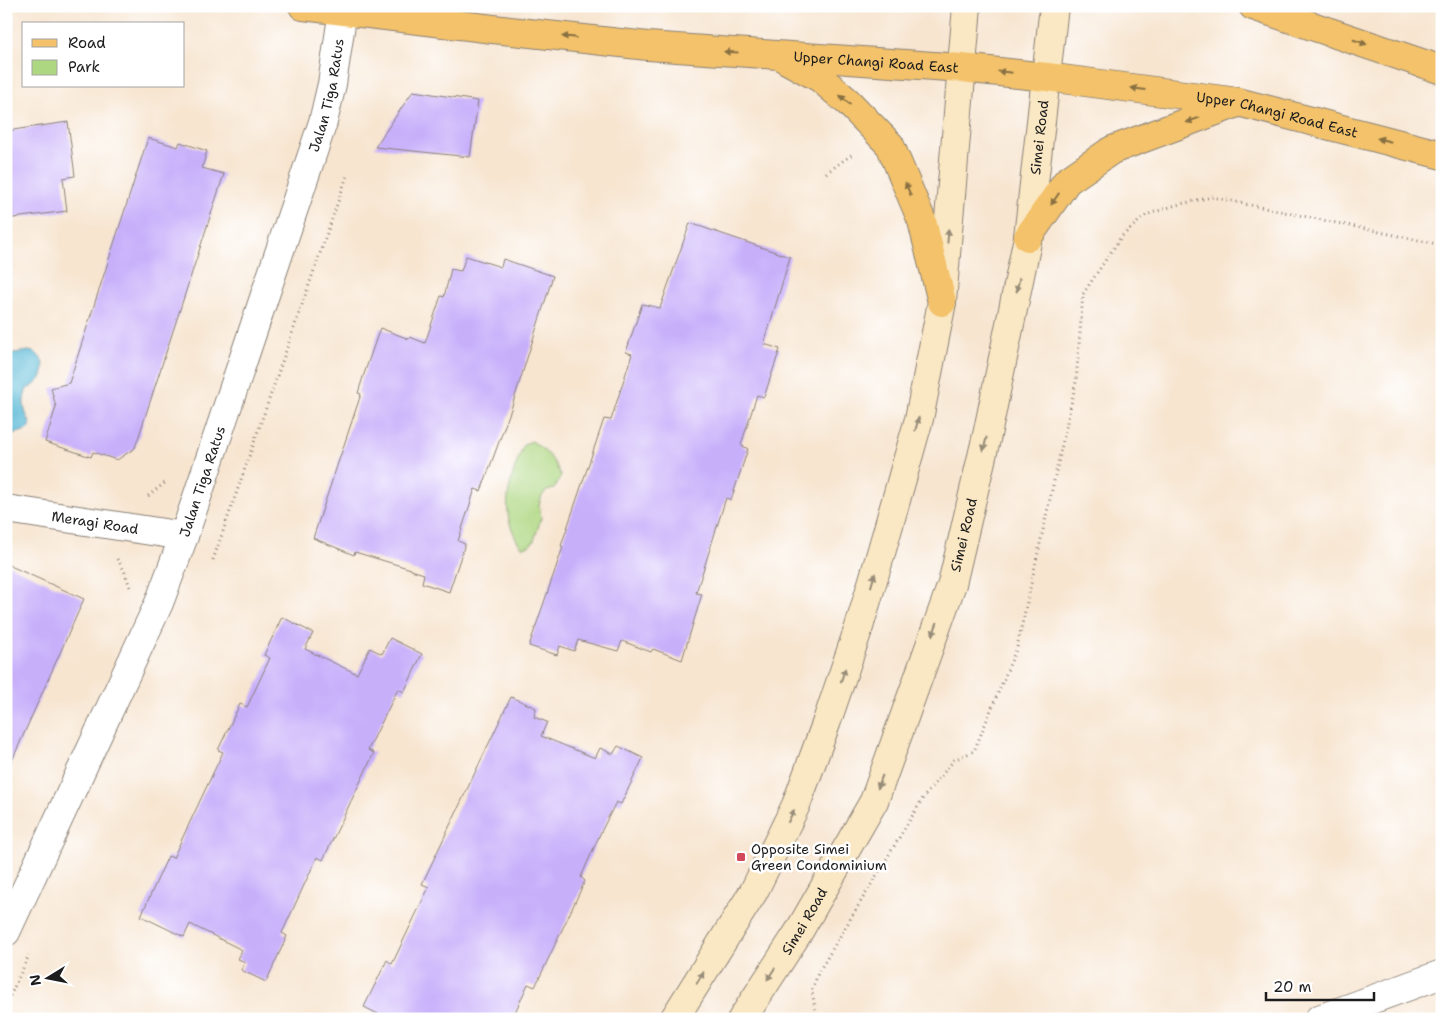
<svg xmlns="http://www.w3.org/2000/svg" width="1448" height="1025" font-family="'Shantell Sans',sans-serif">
	<rect width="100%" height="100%" fill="#fff"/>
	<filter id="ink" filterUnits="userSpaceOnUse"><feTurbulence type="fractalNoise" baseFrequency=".02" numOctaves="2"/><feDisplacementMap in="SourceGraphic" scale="10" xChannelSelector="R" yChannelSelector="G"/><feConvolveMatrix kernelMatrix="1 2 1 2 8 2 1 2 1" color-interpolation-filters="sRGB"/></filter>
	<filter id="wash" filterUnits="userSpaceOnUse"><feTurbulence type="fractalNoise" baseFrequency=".0096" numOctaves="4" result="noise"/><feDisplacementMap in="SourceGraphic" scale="20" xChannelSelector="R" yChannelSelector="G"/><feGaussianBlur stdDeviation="1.12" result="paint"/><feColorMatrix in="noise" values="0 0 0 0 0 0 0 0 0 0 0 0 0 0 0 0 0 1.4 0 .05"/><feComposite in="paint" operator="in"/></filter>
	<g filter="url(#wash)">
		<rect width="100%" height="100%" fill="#f7e5d0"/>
		<!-- green -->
		<path fill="#aed781" stroke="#657a4e" d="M532,441C547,452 554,459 561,476L554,489L546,491L542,496L539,505L541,518L534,541L529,546L522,547C518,543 516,539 514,534C499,504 513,473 524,444Z"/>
		<!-- water -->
		<path fill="#56b8d5" stroke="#396a78" d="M29,351C41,353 47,365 42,376C39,383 33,386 27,389C26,392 24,397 24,401C23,424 48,428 6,435V354Z"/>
		<g id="blocks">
			<!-- building -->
			<g fill="#c7affa">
				<path d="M413,91L478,101L470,157L375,147Z"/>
				<path d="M68,122L75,176L63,178L67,211L6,219V131Z"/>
				<path d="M148,138L178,147L180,142L207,151L202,168L224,174L135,448L117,460L93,452L91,457L45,442L56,407L51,388L69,383Z"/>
				<path d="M690,223L790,257L764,344L780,349L764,397L757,395L741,445L748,449L731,500L726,498L696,593L702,594L682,660L653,649L651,652L622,641L618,651L578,640L574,651L560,646L557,655L529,646L563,547L561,546L604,419L611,420L632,354L626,352L642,304L660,308Z"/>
				<path d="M466,256L501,267L503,259L553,276L511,409L481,491L475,489L458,541L465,544L449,592L422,583L424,574L411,570V569L355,552L354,555L313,538L361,394L358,393L363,377L380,328L409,339L410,337L425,343L441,296L444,297L451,269L461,271Z"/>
				<path d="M6,564L84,599L6,774Z"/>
				<path d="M282,617L313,633L305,649L357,674L370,648L382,654L390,638L422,654L404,692L398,689L368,750L374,753L323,860L317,857L282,933L287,936L266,982L241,970L245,962L238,959L242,950L190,924L184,937L141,916L168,856L173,858L223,752L218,750L240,704L247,707L270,658L264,655Z"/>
				<path d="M511,697L536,708L534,717L547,722L541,736L595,758L600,748L613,754L618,746L643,758L621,804L616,802L600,834L581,877L585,881L535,987L528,984L512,1019H388L364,1007L387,960L392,964L429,887L422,884Z"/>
			</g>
		</g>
	</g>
	<g filter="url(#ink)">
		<use href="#blocks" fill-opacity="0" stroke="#8a8076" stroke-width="1"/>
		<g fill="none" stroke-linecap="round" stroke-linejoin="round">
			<defs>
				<g id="minor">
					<path id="s1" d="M6,509L184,536"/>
					<path id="s2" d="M6,932L159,603L184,536L323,122L332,84L343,10"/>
					<path d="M1319,1019L1442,974"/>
				</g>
				<g id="secondary">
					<path d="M674,1019L754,891L796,805L827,721L859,627L881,553L919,419L942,302L967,6"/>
					<path id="s3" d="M742,1019L798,933L874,801L952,584L987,435L1028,237L1054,6"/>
				</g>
				<g id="primary">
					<path id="s4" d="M303,6L493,29L648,46L962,68L1047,77L1238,102L1442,155"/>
					<path d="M1253,6L1442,70"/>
					<path d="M787,60L820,78L848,102L890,145L922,221L942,302"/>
					<path d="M1028,237L1067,181L1112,150L1235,104"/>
				</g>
			</defs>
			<!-- minor casing -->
			<use href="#minor" stroke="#8a8076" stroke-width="30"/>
			<!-- secondary casing -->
			<use href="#secondary" stroke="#8a8076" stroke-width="30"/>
			<!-- primary casing -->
			<use href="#primary" stroke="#8a8076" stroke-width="30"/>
			<!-- path -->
			<g stroke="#8a8076" stroke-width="3" stroke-dasharray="1 4" stroke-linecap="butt">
				<path d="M826,173L854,153"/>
				<path d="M148,496L166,482"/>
				<path d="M117,559L124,570L130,587"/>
				<path d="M213,560L348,173"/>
				<path d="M6,1005L29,955"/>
				<path d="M817,1019L812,991L818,973L923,798L954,760L974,751L1017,647L1076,382L1083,294L1121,237L1146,215L1176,205L1212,197L1442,245"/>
			</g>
			<!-- minor -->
			<use href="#minor" stroke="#fff" stroke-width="28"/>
			<!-- secondary -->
			<use href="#secondary" stroke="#fae7c3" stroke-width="28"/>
			<!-- primary -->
			<use href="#primary" stroke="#f3c26a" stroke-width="28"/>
		</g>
		<!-- one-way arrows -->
		<defs><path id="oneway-solid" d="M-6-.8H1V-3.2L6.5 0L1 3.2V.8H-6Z" transform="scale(1.25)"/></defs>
		<g fill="#886f43">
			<use href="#oneway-solid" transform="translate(569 37) rotate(-174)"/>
			<use href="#oneway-solid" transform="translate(1360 42) rotate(19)"/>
			<use href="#oneway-solid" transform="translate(731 52) rotate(-176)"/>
			<use href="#oneway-solid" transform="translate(1005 72) rotate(-174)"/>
			<use href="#oneway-solid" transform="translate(1138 89) rotate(-172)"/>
			<use href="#oneway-solid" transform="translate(845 100) rotate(-138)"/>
			<use href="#oneway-solid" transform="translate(1193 120) rotate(159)"/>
			<use href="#oneway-solid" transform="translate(1384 140) rotate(-166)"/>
			<use href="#oneway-solid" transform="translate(908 189) rotate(-113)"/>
			<use href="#oneway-solid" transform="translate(1055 199) rotate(124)"/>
		</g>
		<g fill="#968c78">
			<use href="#oneway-solid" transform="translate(948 236) rotate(-85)"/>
			<use href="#oneway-solid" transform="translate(1018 285) rotate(102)"/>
			<use href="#oneway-solid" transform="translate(917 424) rotate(-75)"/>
			<use href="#oneway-solid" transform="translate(985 444) rotate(103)"/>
			<use href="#oneway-solid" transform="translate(873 580) rotate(-73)"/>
			<use href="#oneway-solid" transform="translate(935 629) rotate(110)"/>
			<use href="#oneway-solid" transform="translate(843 675) rotate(-72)"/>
			<use href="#oneway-solid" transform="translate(880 782) rotate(110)"/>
			<use href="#oneway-solid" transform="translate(791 816) rotate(-64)"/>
			<use href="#oneway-solid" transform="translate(771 974) rotate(123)"/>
			<use href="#oneway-solid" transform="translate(700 978) rotate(-58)"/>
		</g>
	</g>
	<!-- markers -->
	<rect fill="#d1495b" stroke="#fff" stroke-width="2" x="736" y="852" width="10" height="10" rx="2.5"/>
	<g text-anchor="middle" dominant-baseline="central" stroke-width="5" stroke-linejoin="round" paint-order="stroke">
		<!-- street labels -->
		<g font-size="14" fill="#1c1c1c" stroke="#fff">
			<text stroke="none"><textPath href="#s4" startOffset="576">Upper Changi Road East</textPath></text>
			<text stroke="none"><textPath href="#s2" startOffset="898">Jalan Tiga Ratus</textPath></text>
			<text stroke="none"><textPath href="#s4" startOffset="981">Upper Changi Road East</textPath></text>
			<text stroke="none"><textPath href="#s3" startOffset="941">Simei Road</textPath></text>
			<text stroke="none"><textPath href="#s2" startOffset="492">Jalan Tiga Ratus</textPath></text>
			<text stroke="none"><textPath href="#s1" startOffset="90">Meragi Road</textPath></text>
			<text stroke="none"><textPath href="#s3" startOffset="536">Simei Road</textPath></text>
			<text stroke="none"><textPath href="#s3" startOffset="116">Simei Road</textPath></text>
		</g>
		<!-- poi labels -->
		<g font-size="14" fill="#1c1c1c" stroke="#fff" text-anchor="start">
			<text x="751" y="849">Opposite Simei<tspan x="751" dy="16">Green Condominium</tspan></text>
		</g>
	</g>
	<!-- margin -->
	<rect width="1448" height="1025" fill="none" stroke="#fff" stroke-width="25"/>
	<!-- legend -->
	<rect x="22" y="22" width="162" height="65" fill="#ffffff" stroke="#a4a4a4"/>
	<rect x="32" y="39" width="25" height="8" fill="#f3c26a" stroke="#a4a4a4"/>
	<text x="68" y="48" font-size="15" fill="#1c1c1c">Road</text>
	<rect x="32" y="60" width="25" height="15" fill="#aed781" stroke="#a4a4a4"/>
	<text x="68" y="72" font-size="15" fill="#1c1c1c">Park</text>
	<!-- north arrow -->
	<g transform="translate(48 978) rotate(260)" stroke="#ffffff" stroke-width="4" paint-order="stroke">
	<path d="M0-4L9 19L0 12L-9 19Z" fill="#1c1c1c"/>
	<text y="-8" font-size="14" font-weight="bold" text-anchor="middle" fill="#1c1c1c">N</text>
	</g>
	<!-- scale -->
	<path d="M1266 992v8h108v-8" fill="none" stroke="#1c1c1c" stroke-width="2.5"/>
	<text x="1273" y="992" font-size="15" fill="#1c1c1c" stroke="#ffffff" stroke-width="4" paint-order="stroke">20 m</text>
</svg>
